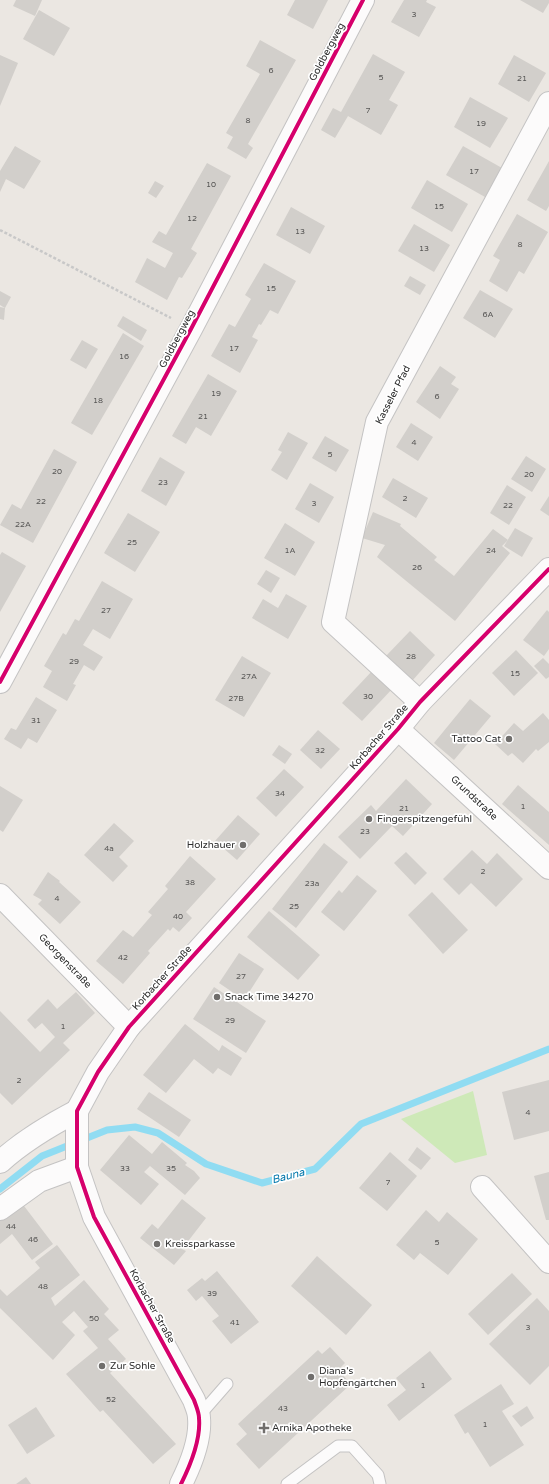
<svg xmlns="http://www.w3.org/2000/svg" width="549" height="1484" font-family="'Varela Round',sans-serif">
	<rect width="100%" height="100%" fill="#ebe7e2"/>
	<!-- green -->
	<path fill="#cee9b8" d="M473,1091L487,1155L455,1163L401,1119Z"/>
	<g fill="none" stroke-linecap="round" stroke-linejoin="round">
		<!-- stream -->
		<path stroke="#90dcf2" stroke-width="7" d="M0,1189L42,1156L107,1130L135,1127L158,1133L206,1164L262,1183L315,1169L361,1124L549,1049"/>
	</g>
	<!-- building -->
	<g fill="#d2cfcb">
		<path d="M16,0H42L35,16L13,6Z"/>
		<path d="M295,0H328L313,29L287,15Z"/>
		<path d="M404,0H427L426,2L436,7L419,37L391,22Z"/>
		<path d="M520,0H549V3L543,13Z"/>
		<path d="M39,10L70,28L54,56L23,39Z"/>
		<path d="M260,40L296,60L248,144L253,148L246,159L227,148L233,137L226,133L260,74L246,66Z"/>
		<path d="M373,54L405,72L389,100L398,105L381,135L348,116L335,138L321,130L333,108L341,112Z"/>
		<path d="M0,55L18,63L0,106Z"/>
		<path d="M514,55L546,73L529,102L498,84Z"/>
		<path d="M470,97L508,118L490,148L454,127Z"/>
		<path d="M15,146L41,161L24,189L6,179L0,192V171Z"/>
		<path d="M463,146L502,168L485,197L446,175Z"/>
		<path d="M549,161V206L546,211L527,200Z"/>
		<path d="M207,163L231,176L191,249L197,253L182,278L179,277L167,300L135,282L147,258L165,268L173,253L152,242L159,231L166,235Z"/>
		<path d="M427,180L468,204L452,232L411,208Z"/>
		<path d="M155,181L164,186L156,198L148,193Z"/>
		<path d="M291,207L325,226L310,254L276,235Z"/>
		<path d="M517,214L548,232L524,274L519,271L507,292L489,281L500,260L493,256Z"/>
		<path d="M414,224L450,245L434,272L398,251Z"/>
		<path d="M264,263L296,281L278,314L270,310L261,325L259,324L252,337L258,340L240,373L211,356L229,324L235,327L251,299L245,295Z"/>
		<path d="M410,276L426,285L420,295L404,286Z"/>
		<path d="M480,290L513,309L495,338L463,318Z"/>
		<path d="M0,291L11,297L5,308L0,305Z"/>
		<path d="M0,307L5,308L4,320L0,319Z"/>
		<path d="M123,316L147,330L141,341L117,326Z"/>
		<path d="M123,333L144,346L92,435L71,423Z"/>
		<path d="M82,340L98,349L86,369L70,360Z"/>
		<path d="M440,366L456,377L451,384L459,389L440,419L416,402Z"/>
		<path d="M208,374L237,391L211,436L196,427L186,444L172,436Z"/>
		<path d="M411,423L433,437L418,461L396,447Z"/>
		<path d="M288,432L308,443L287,480L271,470L282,452L278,450Z"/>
		<path d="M325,436L349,450L336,472L312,458Z"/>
		<path d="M54,449L77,462L33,543L0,525L12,504L21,509Z"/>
		<path d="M526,456L546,469L532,492L511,479Z"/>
		<path d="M160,457L185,472L166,506L141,491Z"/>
		<path d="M393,478L428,498L416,518L382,497Z"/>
		<path d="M310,483L334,497L319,523L295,509Z"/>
		<path d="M507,485L526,497L509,525L490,513Z"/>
		<path d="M549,496V516L540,510Z"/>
		<path d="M373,512L401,524L400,526L437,557L434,560L454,576L493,529L508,540L502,546L510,553L455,621L377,557L385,545L362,538Z"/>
		<path d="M128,513L160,532L135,572L104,553Z"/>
		<path d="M285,523L315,542L295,576L264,558Z"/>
		<path d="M515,528L533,538L522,557L504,546Z"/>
		<path d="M2,552L26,566L0,612V555Z"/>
		<path d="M266,570L280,578L271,593L257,584Z"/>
		<path d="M102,581L133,599L110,639L93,629L83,645L103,657L94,671L84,665L73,684L76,685L67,701L43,687L52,671L44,666L63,633L66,635L75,619L79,621Z"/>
		<path d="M286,594L307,606L288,639L252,618L263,599L278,608Z"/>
		<path d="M547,610L549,612V649L544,656L523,640Z"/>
		<path d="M410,631L435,655L412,681L386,656Z"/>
		<path d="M516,650L538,673L514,696L492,673Z"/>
		<path d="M242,656L271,673L244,717L215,700Z"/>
		<path d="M543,658L549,664V677L546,679L534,666Z"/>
		<path d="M373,670L393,688L362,721L342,703Z"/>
		<path d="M36,697L57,710L37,743L28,738L21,749L4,739L11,728L16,730Z"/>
		<path d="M470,699L491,716L454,760L434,743Z"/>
		<path d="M543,713L549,720V742L538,751L536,749L523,763L512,753L508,756L495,744L514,723L523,731Z"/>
		<path d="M318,730L340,749L321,769L300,750Z"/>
		<path d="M279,745L292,754L285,764L272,755Z"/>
		<path d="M284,769L304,787L276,817L256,798Z"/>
		<path d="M406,779L432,804L403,836L392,826L360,859L338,837L371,805L376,811Z"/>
		<path d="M518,785L549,812V845L502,804Z"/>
		<path d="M0,786L23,800L3,832L0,830Z"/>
		<path d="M238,815L260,834L237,860L215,841Z"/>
		<path d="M114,823L134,841L119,857L128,866L113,882L84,855Z"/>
		<path d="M324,843L348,862L296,928L272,909Z"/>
		<path d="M472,850L487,864L497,853L523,879L496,907L471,883L459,895L443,879Z"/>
		<path d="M406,852L427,873L415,885L394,863Z"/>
		<path d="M190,856L216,879L186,912L192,918L179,932L173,927L170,931L168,929L148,951L150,953L123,984L96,961L123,930L133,937L152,915L148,912L168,889L165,886Z"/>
		<path d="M48,872L60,881L59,882L81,902L60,924L38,904L42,900L33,895Z"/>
		<path d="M357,875L377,891L344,931L321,912L339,890L342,893Z"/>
		<path d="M432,892L468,930L443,954L408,915Z"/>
		<path d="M269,911L320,955L298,980L247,937Z"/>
		<path d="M239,953L264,969L244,1000L219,983Z"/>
		<path d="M214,987L266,1021L246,1053L193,1019Z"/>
		<path d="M76,992L95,1013L63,1043L70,1050L12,1105L0,1093V1011L40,1052L55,1037L42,1023L35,1029L27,1020L48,999L57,1009Z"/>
		<path d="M185,1024L219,1051L222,1045L242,1058L231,1076L218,1068L213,1074L194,1059L166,1093L143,1075Z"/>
		<path d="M549,1080V1131L514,1140L502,1092Z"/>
		<path d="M149,1092L191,1120L179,1137L137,1109Z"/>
		<path d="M129,1135L152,1154L162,1142L187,1163L185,1165L194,1171L200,1178L185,1195L150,1166L144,1172L159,1184L141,1205L100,1170Z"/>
		<path d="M417,1147L431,1158L421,1170L408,1160Z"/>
		<path d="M390,1152L417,1176L387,1211L359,1188Z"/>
		<path d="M549,1172V1220H546L534,1176Z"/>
		<path d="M182,1199L206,1218L182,1249L186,1251L174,1265L140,1238L152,1224L158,1229Z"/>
		<path d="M21,1202L53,1244L32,1260L12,1234L0,1244V1218Z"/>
		<path d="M426,1210L439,1222L447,1212L478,1239L448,1275L420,1253L414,1260L396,1245Z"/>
		<path d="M57,1245L80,1275L51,1298L55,1306L84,1280L109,1309L104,1314L119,1330L108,1339L126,1359L110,1373L176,1444L153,1464L103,1410L100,1412L66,1374L98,1348L83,1331L88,1327L74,1311L62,1322L75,1335L53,1360L0,1308V1289L7,1296L40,1268L35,1262Z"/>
		<path d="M317,1256L372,1305L346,1335L291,1286Z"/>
		<path d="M217,1271L259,1322L231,1344L212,1321L219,1316L202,1296L196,1301L187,1290L202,1278L205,1281Z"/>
		<path d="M512,1273L532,1294L488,1335L468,1314Z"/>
		<path d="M537,1298L549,1311V1366L530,1385L489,1344Z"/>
		<path d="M330,1347L345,1363L338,1370L351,1384L259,1469L236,1444L247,1434L238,1424L318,1350L322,1354Z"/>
		<path d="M430,1351L452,1379L399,1421L387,1405L406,1390L396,1378Z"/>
		<path d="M501,1384L514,1404L502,1411L524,1445L490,1467L468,1432L465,1434L454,1415Z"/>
		<path d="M527,1406L534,1418L521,1427L512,1416Z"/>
		<path d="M36,1407L55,1436L27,1454L8,1425Z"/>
		<path d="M26,1477L31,1484H16Z"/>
	</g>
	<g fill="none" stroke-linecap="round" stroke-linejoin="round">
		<defs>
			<g id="service">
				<path d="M199,1416L227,1384"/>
				<path d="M287,1484L338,1446H352L378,1475L380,1484"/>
			</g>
			<g id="minor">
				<path d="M0,682L191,329L363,0"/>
				<path d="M420,702L333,622L377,422L549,103"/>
				<path d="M398,729L549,868"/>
				<path d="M0,895L129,1027"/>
				<path d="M0,1162C21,1143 52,1124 77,1111"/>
				<path d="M482,1187L549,1262"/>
				<path d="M0,1209L39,1181L77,1167"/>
			</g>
			<path id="tertiary" d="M181,1484C191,1464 201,1440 199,1418C199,1412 196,1406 194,1400L94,1217L77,1167V1111L98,1072L129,1027L398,729L420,702L549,569"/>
		</defs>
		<!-- service casing -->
		<use href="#service" stroke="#c4c3c3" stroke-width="13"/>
		<!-- minor casing -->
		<use href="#minor" stroke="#c4c3c3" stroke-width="24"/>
		<!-- tertiary casing -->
		<use href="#tertiary" stroke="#c4c3c3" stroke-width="24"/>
		<!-- path -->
		<path stroke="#c8c8c8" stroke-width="2.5" stroke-dasharray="3 2" stroke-linecap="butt" d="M0,230L171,318"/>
		<!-- service -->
		<use href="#service" stroke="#fcfbfb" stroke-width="11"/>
		<!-- minor -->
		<use href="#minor" stroke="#fcfbfb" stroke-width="22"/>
		<!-- tertiary -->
		<use href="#tertiary" stroke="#fcfbfb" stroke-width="22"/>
		<defs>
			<g id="cycleway">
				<path d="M0,682L191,329L363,0"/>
				<path d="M181,1484C191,1464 201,1440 199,1418C199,1412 196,1406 194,1400L94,1217L77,1167V1111L98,1072L129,1027L398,729L420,702L549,569"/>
			</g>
		</defs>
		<!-- cycleway casing -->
		<use href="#cycleway" stroke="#fff" stroke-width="6"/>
		<!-- cycleway -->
		<use href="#cycleway" stroke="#d6006c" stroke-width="4"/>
	</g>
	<!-- markers -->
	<g fill="#706e6c" stroke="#fff" stroke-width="1.5">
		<circle cx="509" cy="739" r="4"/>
		<circle cx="369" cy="819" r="4"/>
		<circle cx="243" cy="845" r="4"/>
		<circle cx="217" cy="997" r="4"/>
		<circle cx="157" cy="1244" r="4"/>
		<circle cx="102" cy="1366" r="4"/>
		<circle cx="311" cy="1377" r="4"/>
		<path d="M262 1422h4v4h4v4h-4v4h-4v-4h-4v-4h4z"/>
	</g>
	<g text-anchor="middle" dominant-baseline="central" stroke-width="3.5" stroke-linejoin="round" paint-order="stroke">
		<!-- number labels -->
		<g font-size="8" fill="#575655">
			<text x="414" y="14">3</text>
			<text x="271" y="70">6</text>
			<text x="381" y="77">5</text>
			<text x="522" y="78">21</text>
			<text x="368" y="110">7</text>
			<text x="248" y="120">8</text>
			<text x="481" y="123">19</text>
			<text x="474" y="171">17</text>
			<text x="211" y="184">10</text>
			<text x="439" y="206">15</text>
			<text x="192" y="218">12</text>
			<text x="300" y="231">13</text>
			<text x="520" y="244">8</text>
			<text x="424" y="248">13</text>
			<text x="271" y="288">15</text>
			<text x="488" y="314">6A</text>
			<text x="234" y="348">17</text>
			<text x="124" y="356">16</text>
			<text x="216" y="393">19</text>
			<text x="437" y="396">6</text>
			<text x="98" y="400">18</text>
			<text x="203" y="416">21</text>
			<text x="414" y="442">4</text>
			<text x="330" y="454">5</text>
			<text x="57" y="471">20</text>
			<text x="529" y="474">20</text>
			<text x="163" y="482">23</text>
			<text x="405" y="498">2</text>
			<text x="41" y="501">22</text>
			<text x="314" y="503">3</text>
			<text x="508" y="505">22</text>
			<text x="23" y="524">22A</text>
			<text x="132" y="542">25</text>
			<text x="290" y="550">1A</text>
			<text x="491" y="550">24</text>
			<text x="417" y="567">26</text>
			<text x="106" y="610">27</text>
			<text x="411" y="656">28</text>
			<text x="74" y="661">29</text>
			<text x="515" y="673">15</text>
			<text x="249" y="676">27A</text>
			<text x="368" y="696">30</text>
			<text x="236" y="698">27B</text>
			<text x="36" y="720">31</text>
			<text x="320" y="750">32</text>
			<text x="280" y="793">34</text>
			<text x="523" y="806">1</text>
			<text x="404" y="808">21</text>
			<text x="365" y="831">23</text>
			<text x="109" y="848">4a</text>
			<text x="483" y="871">2</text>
			<text x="190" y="882">38</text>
			<text x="312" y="883">23a</text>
			<text x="57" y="898">4</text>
			<text x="294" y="906">25</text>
			<text x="178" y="916">40</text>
			<text x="123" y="957">42</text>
			<text x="241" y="976">27</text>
			<text x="230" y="1020">29</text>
			<text x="63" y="1026">1</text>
			<text x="19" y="1080">2</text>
			<text x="528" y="1112">4</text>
			<text x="125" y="1168">33</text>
			<text x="171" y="1168">35</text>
			<text x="388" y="1182">7</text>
			<text x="11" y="1226">44</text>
			<text x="33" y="1239">46</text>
			<text x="437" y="1242">5</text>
			<text x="43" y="1286">48</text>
			<text x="212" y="1293">39</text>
			<text x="94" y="1318">50</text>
			<text x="235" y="1322">41</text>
			<text x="528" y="1327">3</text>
			<text x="423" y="1385">1</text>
			<text x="111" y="1399">52</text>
			<text x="283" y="1408">43</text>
			<text x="485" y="1424">1</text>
		</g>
		<!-- street labels -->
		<g font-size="10" fill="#2d2d2d" stroke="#fff">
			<text transform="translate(327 52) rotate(-62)">Goldbergweg</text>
			<text transform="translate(177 339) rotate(-62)">Goldbergweg</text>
			<text transform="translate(393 395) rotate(-63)">Kasseler Pfad</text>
			<text transform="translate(379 737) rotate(-49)">Korbacher Straße</text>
			<text transform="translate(474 798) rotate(43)">Grundstraße</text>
			<text transform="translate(65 961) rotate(46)">Georgenstraße</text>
			<text transform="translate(162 978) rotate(-48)">Korbacher Straße</text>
			<text transform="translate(152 1306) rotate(61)">Korbacher Straße</text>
		</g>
		<!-- poi labels -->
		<g font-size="10" fill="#2d2d2d" stroke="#fff" text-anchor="start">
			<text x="501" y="739" text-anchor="end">Tattoo Cat</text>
			<text x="377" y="819">Fingerspitzengefühl</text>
			<text x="235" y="845" text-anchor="end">Holzhauer</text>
			<text x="225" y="997">Snack Time 34270</text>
			<text x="165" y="1244">Kreissparkasse</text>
			<text x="110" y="1366">Zur Sohle</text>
			<text x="319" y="1371">Diana's<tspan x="319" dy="12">Hopfengärtchen</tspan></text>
			<text x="272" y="1428">Arnika Apotheke</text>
		</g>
		<!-- water labels -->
		<g font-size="11" font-style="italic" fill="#0277ab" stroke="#fff">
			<text transform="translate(288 1176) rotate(-14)">Bauna</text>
		</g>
	</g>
</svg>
